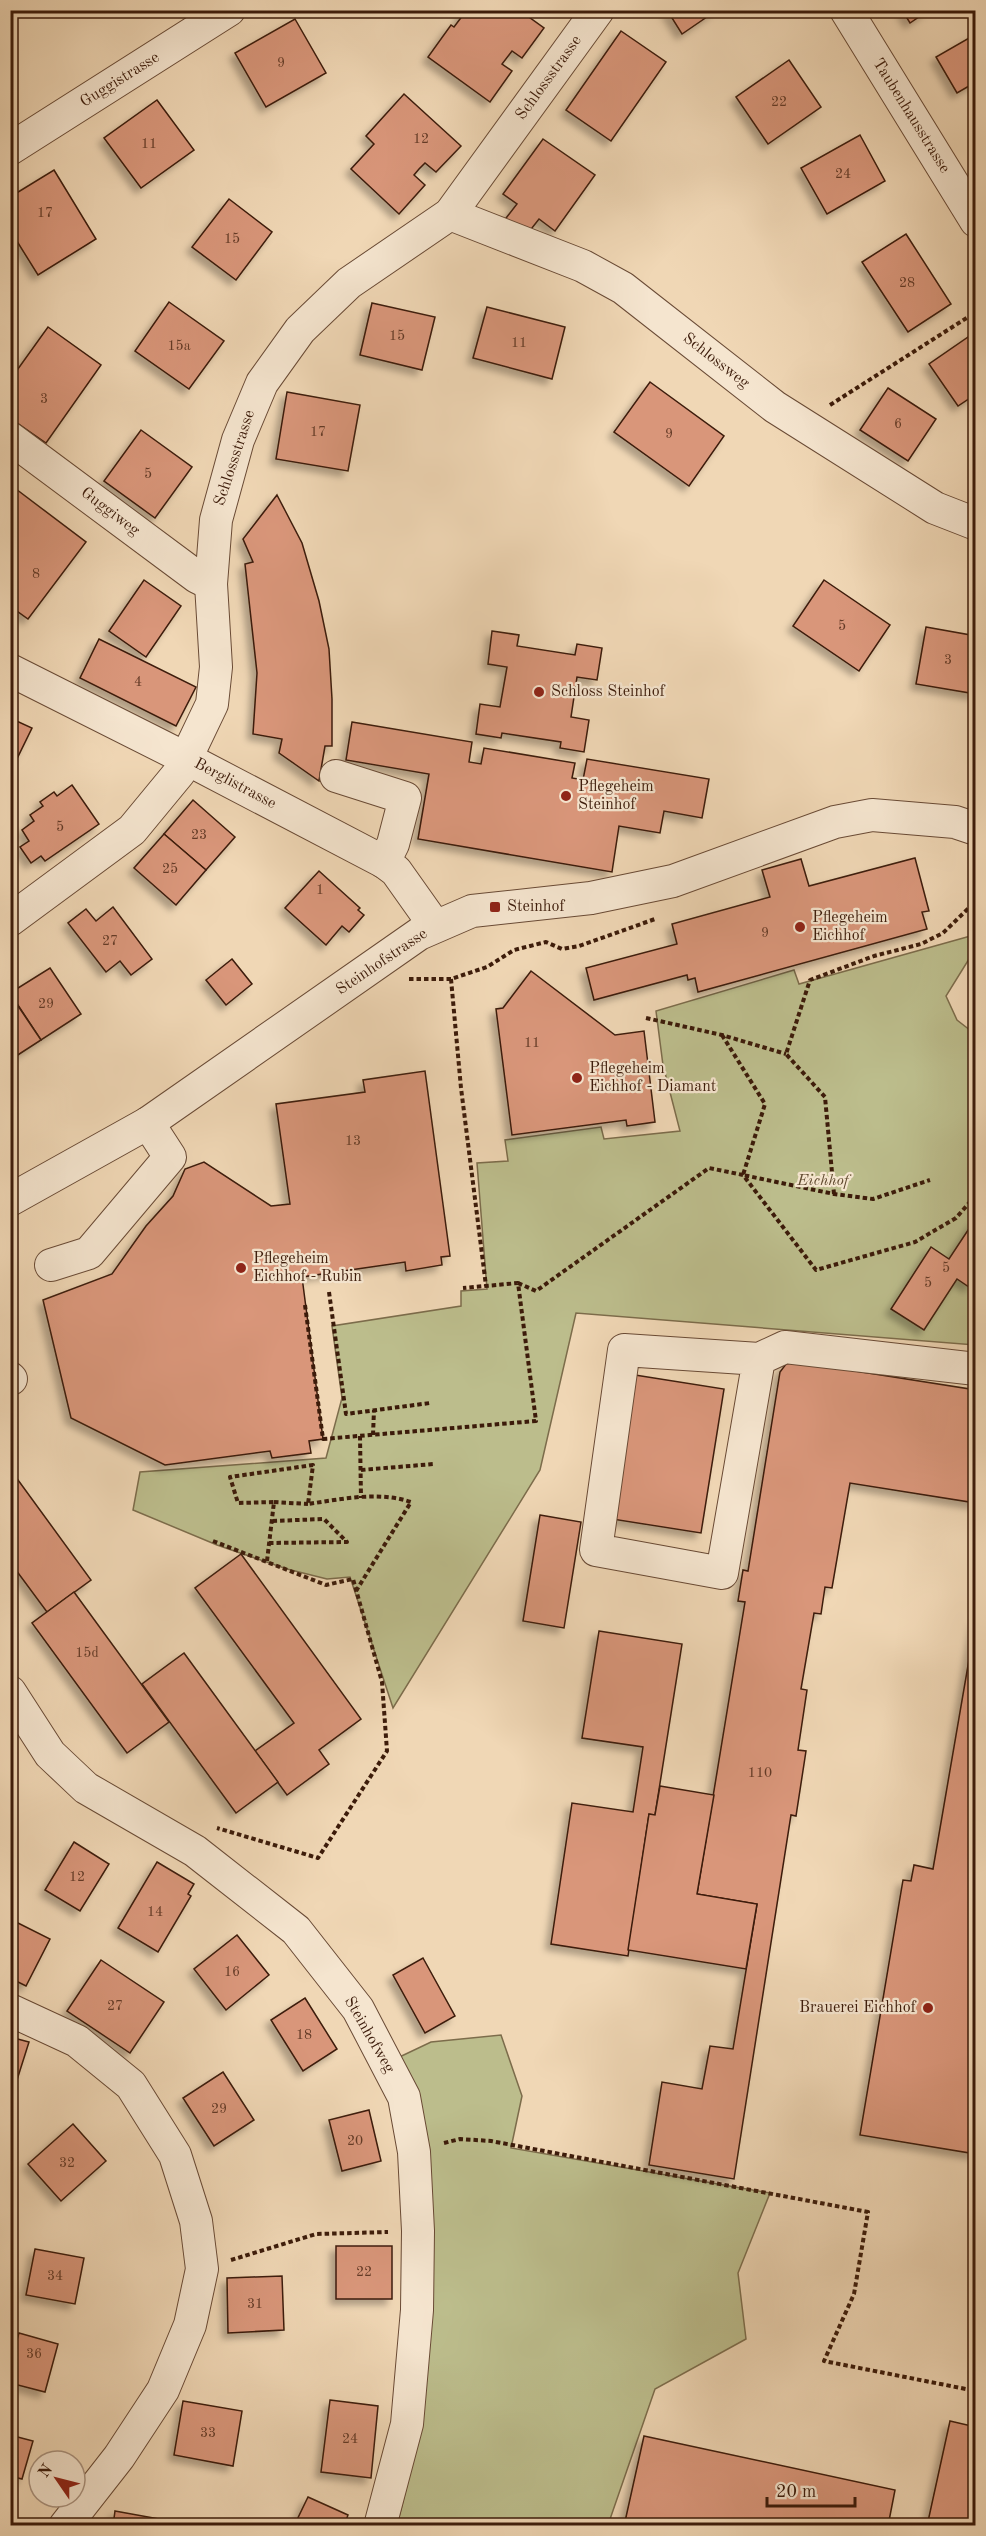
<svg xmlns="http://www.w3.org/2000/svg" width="986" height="2536" font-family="'Old Standard TT',serif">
	<defs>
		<filter id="shadow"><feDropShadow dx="-5.5" dy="5.5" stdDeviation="3" flood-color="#0004"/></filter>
	</defs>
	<rect width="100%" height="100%" fill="#f0d7b5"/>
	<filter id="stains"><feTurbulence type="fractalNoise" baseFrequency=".00333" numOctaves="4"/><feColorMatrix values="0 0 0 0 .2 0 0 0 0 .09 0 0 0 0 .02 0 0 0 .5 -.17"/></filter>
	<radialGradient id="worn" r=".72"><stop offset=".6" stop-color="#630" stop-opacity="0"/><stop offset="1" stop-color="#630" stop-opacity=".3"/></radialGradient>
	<!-- green -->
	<g fill="#bcbd8c" stroke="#7c6c4b" stroke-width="1.5">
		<path d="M974,935V951L946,996L957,1020L975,1034V1345L576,1313L540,1470L393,1708L350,1577L327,1579L287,1569L217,1545L133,1510L140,1472L326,1458L342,1398L332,1326L461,1306V1291L487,1289L477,1163L508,1161L505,1140L601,1127L604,1139L680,1131L663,1065L656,1011L794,970L799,984Z"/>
		<path d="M501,2035L522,2096L511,2148L770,2193L738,2273L746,2339L655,2389L608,2525H397L415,2453L426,2344L391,2061L431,2042Z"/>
	</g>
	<!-- building -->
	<g fill="#d9967a" stroke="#3c1b0a" stroke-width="1.5" filter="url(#shadow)">
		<path d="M461,10H519L544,28L522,58L512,51L502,64L512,71L490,102L428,57L451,25L454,27L463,15L460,12Z"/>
		<path d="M667,10H717L682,34Z"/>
		<path d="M902,10H929L910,23Z"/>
		<path d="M295,19L326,73L266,107L235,53Z"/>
		<path d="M621,31L666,62L611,141L566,110Z"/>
		<path d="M976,34V82L957,93L936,57Z"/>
		<path d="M789,60L821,107L768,144L736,97Z"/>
		<path d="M404,94L461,146L436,172L425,163L419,169L414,175L425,185L399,214L351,169L374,144L366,136Z"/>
		<path d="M157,100L194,150L141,188L104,138Z"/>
		<path d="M860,135L885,181L827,214L801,168Z"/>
		<path d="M543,139L595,175L555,231L539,219L528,233L503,222L517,204L503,194Z"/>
		<path d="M54,170L96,239L38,275L10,230V197Z"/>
		<path d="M229,199L272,232L236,280L192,247Z"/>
		<path d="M906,234L951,304L908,332L862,262Z"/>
		<path d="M169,302L224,341L189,389L135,351Z"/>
		<path d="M372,303L435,317L422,370L360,355Z"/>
		<path d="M487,307L565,327L552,379L473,358Z"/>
		<path d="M48,327L101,365L46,443L10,418V380Z"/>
		<path d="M971,335L976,341V394L958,406L929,364Z"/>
		<path d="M650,382L724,436L689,486L614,432Z"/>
		<path d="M888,388L936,419L908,461L860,430Z"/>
		<path d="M287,392L360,405L348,471L276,459Z"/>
		<path d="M141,430L192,467L155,518L104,481Z"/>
		<path d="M12,486L86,542L28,619L10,606V488Z"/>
		<path d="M277,495L302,543L319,601L329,649L332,699V746H325L319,781L279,753L282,739L253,734L257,673L245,564L253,562L243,539Z"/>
		<path d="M144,580L181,606L146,657L109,631Z"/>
		<path d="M824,580L890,625L859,671L793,626Z"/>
		<path d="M926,627L976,636V694L916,684Z"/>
		<path d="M492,631L519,635L517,646L575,655L577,644L602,648L597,680L577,677L571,717L589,720L584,752L560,748L561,742L502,733L501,738L476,734L480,704L500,707L507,667L488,664Z"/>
		<path d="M99,639L196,687L176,726L80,678Z"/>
		<path d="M10,718L32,728L10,773Z"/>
		<path d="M352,722L472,742L469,762L481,764L484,748L575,763L572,778L583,780L587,759L709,779L702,818L664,811L660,833L619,826L612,872L418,839L429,774L346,760Z"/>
		<path d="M72,785L99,824L45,861L41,856L31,863L20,847L29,841L22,830L34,821L30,815L43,806L40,802L54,792L57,796Z"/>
		<path d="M193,800L235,837L206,870L164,834Z"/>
		<path d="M164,834L206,870L176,905L134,868Z"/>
		<path d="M915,858L929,911L922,912L927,929L698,992L695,978L688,980L687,975L594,1000L586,968L677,944L672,924L770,897L762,870L801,859L809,886Z"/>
		<path d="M319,871L360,908L358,910L364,915L349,932L342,926L326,945L285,908Z"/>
		<path d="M113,907L152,959L131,975L120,961L106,972L68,923L86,909L96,921Z"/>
		<path d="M232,959L252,984L226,1005L206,980Z"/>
		<path d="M50,968L81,1014L41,1040L10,993Z"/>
		<path d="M531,971L615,1035L644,1031L655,1122L627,1126L626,1120L512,1135L496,1009L503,1008Z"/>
		<path d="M10,994L41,1040L10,1060Z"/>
		<path d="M425,1071L450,1256L441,1257L442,1265L406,1271L405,1262L302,1277L323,1439L309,1441L311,1453L272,1458L270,1451L165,1465L71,1418L43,1300L112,1274L146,1226L173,1196L185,1169L204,1162L271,1206L290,1204L276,1104L365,1092L363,1080Z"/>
		<path d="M976,1218V1278L969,1287L957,1279L924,1330L891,1309L931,1247L949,1259Z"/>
		<path d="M792,1361L976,1390V1503L850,1483L832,1588L825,1587L821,1614L814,1613L801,1689L807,1690L798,1750L806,1751L796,1816L791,1815L734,2179L649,2165L662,2082L702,2089L710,2046L733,2049L757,1904L697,1894L745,1602L738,1601L743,1570L748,1571L780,1372L786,1364Z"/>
		<path d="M635,1375L724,1389L701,1533L612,1519Z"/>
		<path d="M10,1469L91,1580L47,1612L10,1562Z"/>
		<path d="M540,1515L581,1522L564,1628L523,1621Z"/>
		<path d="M241,1554L361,1719L319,1750L329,1764L287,1795L255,1751L294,1723L195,1588Z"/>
		<path d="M74,1592L169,1722L127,1753L32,1623Z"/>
		<path d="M976,1619V2154L860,2135L903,1880L911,1881L914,1865L933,1869Z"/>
		<path d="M599,1631L682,1644L655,1815L649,1814L628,1956L551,1944L572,1803L633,1812L643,1747L582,1738Z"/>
		<path d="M184,1653L278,1782L236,1813L142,1684Z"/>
		<path d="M660,1786L714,1795L697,1894L757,1904L746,1969L628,1950L649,1814L655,1815Z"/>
		<path d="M74,1842L109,1864L80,1911L45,1890Z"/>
		<path d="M157,1862L194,1884L188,1894L191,1896L158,1952L118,1928Z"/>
		<path d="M10,1919L50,1939L26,1986L10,1978Z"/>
		<path d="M237,1935L269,1975L226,2010L194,1969Z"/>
		<path d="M423,1958L455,2016L425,2033L393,1975Z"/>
		<path d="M101,1960L164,2002L130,2053L67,2011Z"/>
		<path d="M305,1998L337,2049L303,2071L271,2020Z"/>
		<path d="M10,2037L29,2042L10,2102Z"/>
		<path d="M223,2072L254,2120L214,2146L183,2098Z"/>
		<path d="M369,2110L381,2161L342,2171L329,2120Z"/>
		<path d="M73,2124L106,2161L61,2201L28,2164Z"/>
		<rect x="336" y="2246" width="56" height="53"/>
		<path d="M35,2249L84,2258L75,2304L26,2295Z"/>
		<path d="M282,2276L284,2330L228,2333L227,2278Z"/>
		<path d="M19,2333L58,2344L45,2392L10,2383V2364Z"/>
		<path d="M330,2400L378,2406L371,2478L321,2472Z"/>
		<path d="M183,2401L242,2411L233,2466L174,2455Z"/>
		<path d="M950,2421L976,2427V2526H927Z"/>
		<path d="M10,2435L33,2441L22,2479L10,2476Z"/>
		<path d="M644,2436L895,2490L888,2526H624Z"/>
		<path d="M308,2497L348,2515L344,2526H294Z"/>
		<path d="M115,2511L176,2522L175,2526H113Z"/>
	</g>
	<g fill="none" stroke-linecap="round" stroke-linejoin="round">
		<defs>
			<g id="minor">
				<path d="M846,10L976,221"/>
				<path d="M10,149L229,10"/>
				<path d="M450,214L583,266L623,288L775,407L935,508L976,524"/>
				<path d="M10,438L197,577L211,584"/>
				<path d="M10,670L187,759L384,862L396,871L435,926"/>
				<path d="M336,776L405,798L393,844L384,862"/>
				<path d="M10,920L132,830L179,773L212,704L216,667L211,584L216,520L238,440L262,383L300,330L349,283L450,214L598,10"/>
				<path d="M10,1200L148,1123L419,934L472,911L591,898L673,881L835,822L872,815L955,822L976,829"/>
				<path d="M51,1265L89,1253L170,1157L148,1123"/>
				<path d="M759,1359L722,1573L596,1550L624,1350L759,1359L785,1347L976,1369"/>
				<path d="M10,1378L11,1379"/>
				<path d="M10,1692L50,1754L86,1788L195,1851L296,1930L358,2009L404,2097L414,2152L418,2231L417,2310L407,2424L380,2526"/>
				<path d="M10,2010L77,2041L131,2085L175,2155L196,2221L202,2269L190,2325L163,2390L119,2457L65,2526"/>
			</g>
		</defs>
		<!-- minor casing -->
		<use href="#minor" stroke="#694a35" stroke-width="34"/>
		<!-- path -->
		<g stroke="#3c1b0a" stroke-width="4" stroke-dasharray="4.5 3" stroke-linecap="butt">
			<path d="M830,405L976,312"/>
			<path d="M409,979H451L487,967L514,950L546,942L562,949L579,946L655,919"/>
			<path d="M451,979L461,1088L486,1286"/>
			<path d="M646,1018L722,1035L786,1054"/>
			<path d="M722,1035L765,1104L743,1175L834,1194L873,1199L930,1180"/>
			<path d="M834,1194L825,1097L786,1054L810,980L874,956L921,944L943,933L976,901"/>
			<path d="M518,1283L536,1291L709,1168L743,1175L816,1270L915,1242L956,1218L976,1195"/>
			<path d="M329,1292L346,1414L430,1403"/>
			<path d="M305,1305L323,1439L536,1421L518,1283L463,1288"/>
			<path d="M373,1435L374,1410"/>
			<path d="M360,1436L361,1498"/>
			<path d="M361,1470L433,1464"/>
			<path d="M274,1502L308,1504"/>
			<path d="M213,1541L326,1585L353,1579L382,1682L387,1751L318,1858L217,1828"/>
			<path d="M269,1543L347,1542L324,1519L272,1521"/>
			<path d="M267,1561L274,1502L238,1503L230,1477L313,1465L308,1504C342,1499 378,1491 411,1502L356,1591"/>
			<path d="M444,2143L460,2139L491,2141L868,2212L854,2294L824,2361L976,2391"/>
			<path d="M231,2260L316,2234L388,2232"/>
		</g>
		<!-- minor -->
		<use href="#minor" stroke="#f5e5cf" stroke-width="32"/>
	</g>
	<!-- markers -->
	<g fill="#8f2418" stroke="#f5e5cf" stroke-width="2">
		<circle cx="539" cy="692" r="6"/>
		<circle cx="566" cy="796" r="6"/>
		<rect x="489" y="901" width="12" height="12" rx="3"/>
		<circle cx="800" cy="927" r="6"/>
		<circle cx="577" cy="1078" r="6"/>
		<circle cx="241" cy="1268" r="6"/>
		<circle cx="928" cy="2008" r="6"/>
	</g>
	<g text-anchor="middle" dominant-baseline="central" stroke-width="4.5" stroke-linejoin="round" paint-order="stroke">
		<!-- number labels -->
		<g font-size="14" fill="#633a26">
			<text x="281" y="63">9</text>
			<text x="779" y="102">22</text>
			<text x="421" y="139">12</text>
			<text x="149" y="144">11</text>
			<text x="843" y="174">24</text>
			<text x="45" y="213">17</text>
			<text x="232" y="239">15</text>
			<text x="907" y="283">28</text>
			<text x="397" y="336">15</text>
			<text x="519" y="343">11</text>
			<text x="179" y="346">15a</text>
			<text x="44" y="399">3</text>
			<text x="898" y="424">6</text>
			<text x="318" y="432">17</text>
			<text x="669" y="434">9</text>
			<text x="148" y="474">5</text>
			<text x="36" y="574">8</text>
			<text x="842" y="626">5</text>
			<text x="948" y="660">3</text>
			<text x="138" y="682">4</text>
			<text x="60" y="827">5</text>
			<text x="199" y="835">23</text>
			<text x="170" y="869">25</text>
			<text x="320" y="890">1</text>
			<text x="765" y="933">9</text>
			<text x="110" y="941">27</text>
			<text x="46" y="1004">29</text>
			<text x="532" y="1043">11</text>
			<text x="353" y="1141">13</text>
			<text x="946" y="1268">5</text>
			<text x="928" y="1283">5</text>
			<text x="87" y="1653">15d</text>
			<text x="760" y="1773">110</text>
			<text x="77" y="1877">12</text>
			<text x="155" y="1912">14</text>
			<text x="232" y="1972">16</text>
			<text x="115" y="2006">27</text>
			<text x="304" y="2035">18</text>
			<text x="219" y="2109">29</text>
			<text x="355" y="2141">20</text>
			<text x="67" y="2163">32</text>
			<text x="364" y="2272">22</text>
			<text x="55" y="2276">34</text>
			<text x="255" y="2304">31</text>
			<text x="34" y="2354">36</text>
			<text x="208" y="2433">33</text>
			<text x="350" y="2439">24</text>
		</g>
		<!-- street labels -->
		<g font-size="16" fill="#3c1b0a" stroke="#f5e5cf">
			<text transform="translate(549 78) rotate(-54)">Schlossstrasse</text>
			<text transform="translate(120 80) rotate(-32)">Guggistrasse</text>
			<text transform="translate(911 116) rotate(58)">Taubenhausstrasse</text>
			<text transform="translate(716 361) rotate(38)">Schlossweg</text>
			<text transform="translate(235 458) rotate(-72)">Schlossstrasse</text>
			<text transform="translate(110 512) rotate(37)">Guggiweg</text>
			<text transform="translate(235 784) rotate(28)">Berglistrasse</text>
			<text transform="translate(382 962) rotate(-34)">Steinhofstrasse</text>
			<text transform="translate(369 2035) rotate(60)">Steinhofweg</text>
		</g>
		<!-- poi labels -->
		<g font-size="16" fill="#3c1b0a" stroke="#f5e5cf" text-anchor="start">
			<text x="551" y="692">Schloss Steinhof</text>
			<text x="578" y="787">Pflegeheim<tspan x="578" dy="18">Steinhof</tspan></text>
			<text x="507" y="907">Steinhof</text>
			<text x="812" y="918">Pflegeheim<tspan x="812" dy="18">Eichhof</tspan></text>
			<text x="589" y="1069">Pflegeheim<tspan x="589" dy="18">Eichhof - Diamant</tspan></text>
			<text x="253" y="1259">Pflegeheim<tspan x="253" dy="18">Eichhof - Rubin</tspan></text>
			<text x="916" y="2008" text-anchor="end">Brauerei Eichhof</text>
		</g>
		<!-- park labels -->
		<g font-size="16" font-style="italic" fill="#624c31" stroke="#f5e5cf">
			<text x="823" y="1181">Eichhof</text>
		</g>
	</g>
	<!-- margin -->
	<rect width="986" height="2536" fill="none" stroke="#f0d7b5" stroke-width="36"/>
	<rect x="12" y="12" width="962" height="2512" fill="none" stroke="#3c1b0a" stroke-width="3"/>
	<rect x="18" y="18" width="950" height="2500" fill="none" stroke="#3c1b0a" stroke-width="1.5"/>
	<!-- north arrow -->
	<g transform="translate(57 2479) rotate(305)"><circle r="28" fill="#f5e5cf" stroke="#ab9480" stroke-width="1.5"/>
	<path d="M0-4.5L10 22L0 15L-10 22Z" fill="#8f2418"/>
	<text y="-9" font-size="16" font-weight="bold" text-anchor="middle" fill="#3c1b0a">N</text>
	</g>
	<!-- scale -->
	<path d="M767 2497v9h88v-9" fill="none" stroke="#3c1b0a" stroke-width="3"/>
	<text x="776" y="2497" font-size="18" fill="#3c1b0a" stroke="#f5e5cf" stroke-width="4.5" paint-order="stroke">20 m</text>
	<rect width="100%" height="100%" filter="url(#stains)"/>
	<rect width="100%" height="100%" fill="url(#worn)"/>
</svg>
